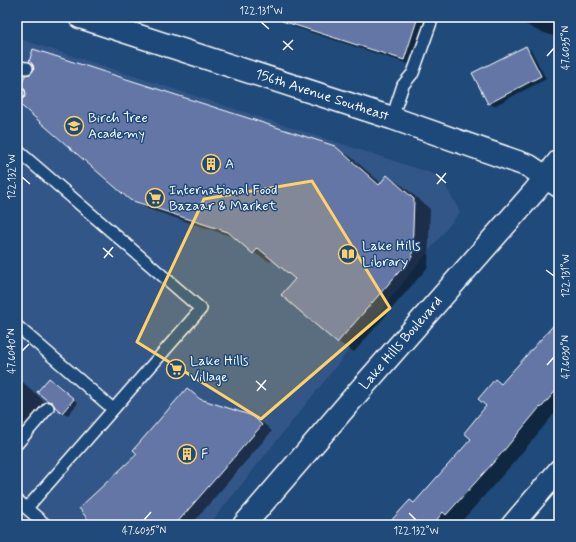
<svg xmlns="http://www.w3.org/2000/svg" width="576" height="542" font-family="Mynerve,sans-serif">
	<rect width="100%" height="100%" fill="#1f4a7a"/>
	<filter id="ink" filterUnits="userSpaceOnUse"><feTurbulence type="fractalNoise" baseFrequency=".025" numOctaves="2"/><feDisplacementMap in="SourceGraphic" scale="8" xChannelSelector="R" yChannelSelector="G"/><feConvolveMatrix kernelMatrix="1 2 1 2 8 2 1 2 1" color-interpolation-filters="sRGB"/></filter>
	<g filter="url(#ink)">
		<!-- built -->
		<path fill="#335787" d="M17,38L440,176L460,212L209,525H17Z"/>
		<!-- shadow -->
		<g fill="#0007">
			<path d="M284,17H431L415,66L294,27L283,21Z"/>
			<path d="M528,17H559V38L536,30L525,24Z"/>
			<path d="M525,47L531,50L546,79L494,106L488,103Z"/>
			<path d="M334,147L351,157L381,183L387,176L403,186L430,209L428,267L354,352L338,342L297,279L273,259L270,262L254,253L236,238L148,209L131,199Z"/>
			<path d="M559,333V410L555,415L554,414L515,461L461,522L457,520L453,525H389L411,501L415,503L472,439L488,406L495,380L502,384Z"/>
			<path d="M17,377L52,408L17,448Z"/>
			<path d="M49,379L55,382L78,403L68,415L62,412L54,404L48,400Z"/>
			<path d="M188,390L198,396L205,402L253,417L264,424L272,431L191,525H94L139,454Z"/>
		</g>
		<!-- building -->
		<g fill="#6376a6" stroke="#fff">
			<path d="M283,17H418L404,60L282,21Z"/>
			<path d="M526,46L541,76L488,104L472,73Z"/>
			<path d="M33,49L335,146L379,185L387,175L414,199L412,257L337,343L281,295L295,279L258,248L253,254L228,232L130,200L17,102V101L22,99L25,97L26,94L25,90L21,87L25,75L30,74L32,72L34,69L33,65L29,62Z"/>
			<path d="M559,319V387L541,408L540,407L501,454L446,515L443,512L435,522L438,525H387L410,500L414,503L471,439L464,433L486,406L478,399L495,379L501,384Z"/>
			<path d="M49,378L74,399L62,413L55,407L52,402L48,401L37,392Z"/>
			<path d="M187,388L200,399L253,416L262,425L175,525H92L79,508L137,454L133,450Z"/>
		</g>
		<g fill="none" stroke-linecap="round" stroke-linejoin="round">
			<defs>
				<g id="service">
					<path d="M17,67L27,68"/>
					<path d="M17,94L19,93"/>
					<path d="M392,118L403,85L413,73L433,17"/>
					<path d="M17,150L201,309L27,508"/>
					<path d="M17,326L113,409"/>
					<path d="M17,444L48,408"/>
					<path d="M17,500L46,525"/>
				</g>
				<path id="minor" d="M512,525L559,470"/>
				<g id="tertiary">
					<path d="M80,17L392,118L529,166L559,186"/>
					<path d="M244,525L360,390L534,192L559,161"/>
				</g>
			</defs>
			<!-- service casing -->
			<use href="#service" stroke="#fff" stroke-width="14"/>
			<!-- minor casing -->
			<use href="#minor" stroke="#fff" stroke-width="24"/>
			<!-- tertiary casing -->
			<use href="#tertiary" stroke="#fff" stroke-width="25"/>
			<!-- service -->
			<use href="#service" stroke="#1f4a7a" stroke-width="11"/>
			<!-- minor -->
			<use href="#minor" stroke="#1f4a7a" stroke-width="21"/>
			<!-- tertiary -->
			<use href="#tertiary" stroke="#1f4a7a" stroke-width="22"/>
		</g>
	</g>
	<!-- marked area -->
	<path fill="#ffd166" fill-opacity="0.2" stroke="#ffd166" stroke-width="3" stroke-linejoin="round" d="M312,181L390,308L261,419L137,342L204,199Z"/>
	<!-- ticks -->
	<path fill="none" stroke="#fff" stroke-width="1.5" d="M261,22L269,29M283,41L293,50M283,50L293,40M547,56L554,48M436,174L446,183M22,177L30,184M437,184L446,173M103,248L113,257M104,258L113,247M546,270L554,276M22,351L29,344M547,365L554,357M256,381L266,390M257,391L266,380M409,513L416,520M144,520L151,512"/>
	<!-- icons -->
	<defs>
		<symbol id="school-ring" viewBox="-11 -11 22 22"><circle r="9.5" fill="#1f4a7a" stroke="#ffd166" stroke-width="1.5"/><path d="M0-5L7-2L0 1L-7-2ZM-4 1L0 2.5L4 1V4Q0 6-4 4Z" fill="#ffd166"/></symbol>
		<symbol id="building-ring" viewBox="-11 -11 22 22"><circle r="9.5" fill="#1f4a7a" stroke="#ffd166" stroke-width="1.5"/><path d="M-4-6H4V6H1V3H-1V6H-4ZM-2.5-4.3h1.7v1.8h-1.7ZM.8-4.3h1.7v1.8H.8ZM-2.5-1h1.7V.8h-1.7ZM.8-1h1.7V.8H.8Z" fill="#ffd166"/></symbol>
		<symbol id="supermarket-ring" viewBox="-11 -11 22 22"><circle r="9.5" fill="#1f4a7a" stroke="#ffd166" stroke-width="1.5"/><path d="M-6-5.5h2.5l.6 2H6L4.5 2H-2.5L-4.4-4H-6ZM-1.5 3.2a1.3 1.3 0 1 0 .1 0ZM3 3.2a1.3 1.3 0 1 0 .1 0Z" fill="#ffd166"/></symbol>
		<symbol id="library-ring" viewBox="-11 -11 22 22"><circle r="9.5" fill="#1f4a7a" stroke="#ffd166" stroke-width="1.5"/><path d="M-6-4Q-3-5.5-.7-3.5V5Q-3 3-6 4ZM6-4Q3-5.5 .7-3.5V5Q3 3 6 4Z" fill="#ffd166"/></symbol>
	</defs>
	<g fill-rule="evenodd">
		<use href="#school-ring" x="63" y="115" width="22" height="22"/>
		<use href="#building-ring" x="200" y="153" width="22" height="22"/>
		<use href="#supermarket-ring" x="144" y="187" width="22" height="22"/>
		<use href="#library-ring" x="337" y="243" width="22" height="22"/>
		<use href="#supermarket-ring" x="165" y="358" width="22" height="22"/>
		<use href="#building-ring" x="176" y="443" width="22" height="22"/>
	</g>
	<g text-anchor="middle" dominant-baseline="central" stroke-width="3" stroke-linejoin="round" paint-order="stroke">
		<!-- street labels -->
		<g font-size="14" fill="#fff" stroke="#1f4a7a">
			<text transform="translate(322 95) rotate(18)">156th Avenue Southeast</text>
			<text transform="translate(401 343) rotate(-49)">Lake Hills Boulevard</text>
		</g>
		<!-- poi labels -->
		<g font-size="14" fill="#fff" stroke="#1f4a7a" text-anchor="start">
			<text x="88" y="118">Birch Tree<tspan x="88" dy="16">Academy</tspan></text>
			<text x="225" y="164">A</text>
			<text x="169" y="190">International Food<tspan x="169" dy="16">Bazaar &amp; Market</tspan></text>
			<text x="362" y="246">Lake Hills<tspan x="362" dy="16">Library</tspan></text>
			<text x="190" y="361">Lake Hills<tspan x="190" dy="16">Village</tspan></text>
			<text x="201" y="454">F</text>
		</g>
	</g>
	<!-- margin -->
	<rect width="576" height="542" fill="none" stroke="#1f4a7a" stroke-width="44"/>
	<rect x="22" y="22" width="532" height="498" fill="none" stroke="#fff" stroke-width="1.5"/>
	<g font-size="10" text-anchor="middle" fill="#fff">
		<text x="261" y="14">122.131°W</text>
		<text transform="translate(565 48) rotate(-90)" y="4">47.6035°N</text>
		<text transform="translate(11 177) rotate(-90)" y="4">122.132°W</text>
		<text transform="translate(565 276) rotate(-90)" y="4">122.131°W</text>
		<text transform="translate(11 351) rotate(-90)" y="4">47.6040°N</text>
		<text transform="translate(565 357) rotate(-90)" y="4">47.6030°N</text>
		<text x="144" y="534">47.6035°N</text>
		<text x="416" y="534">122.132°W</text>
	</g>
</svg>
